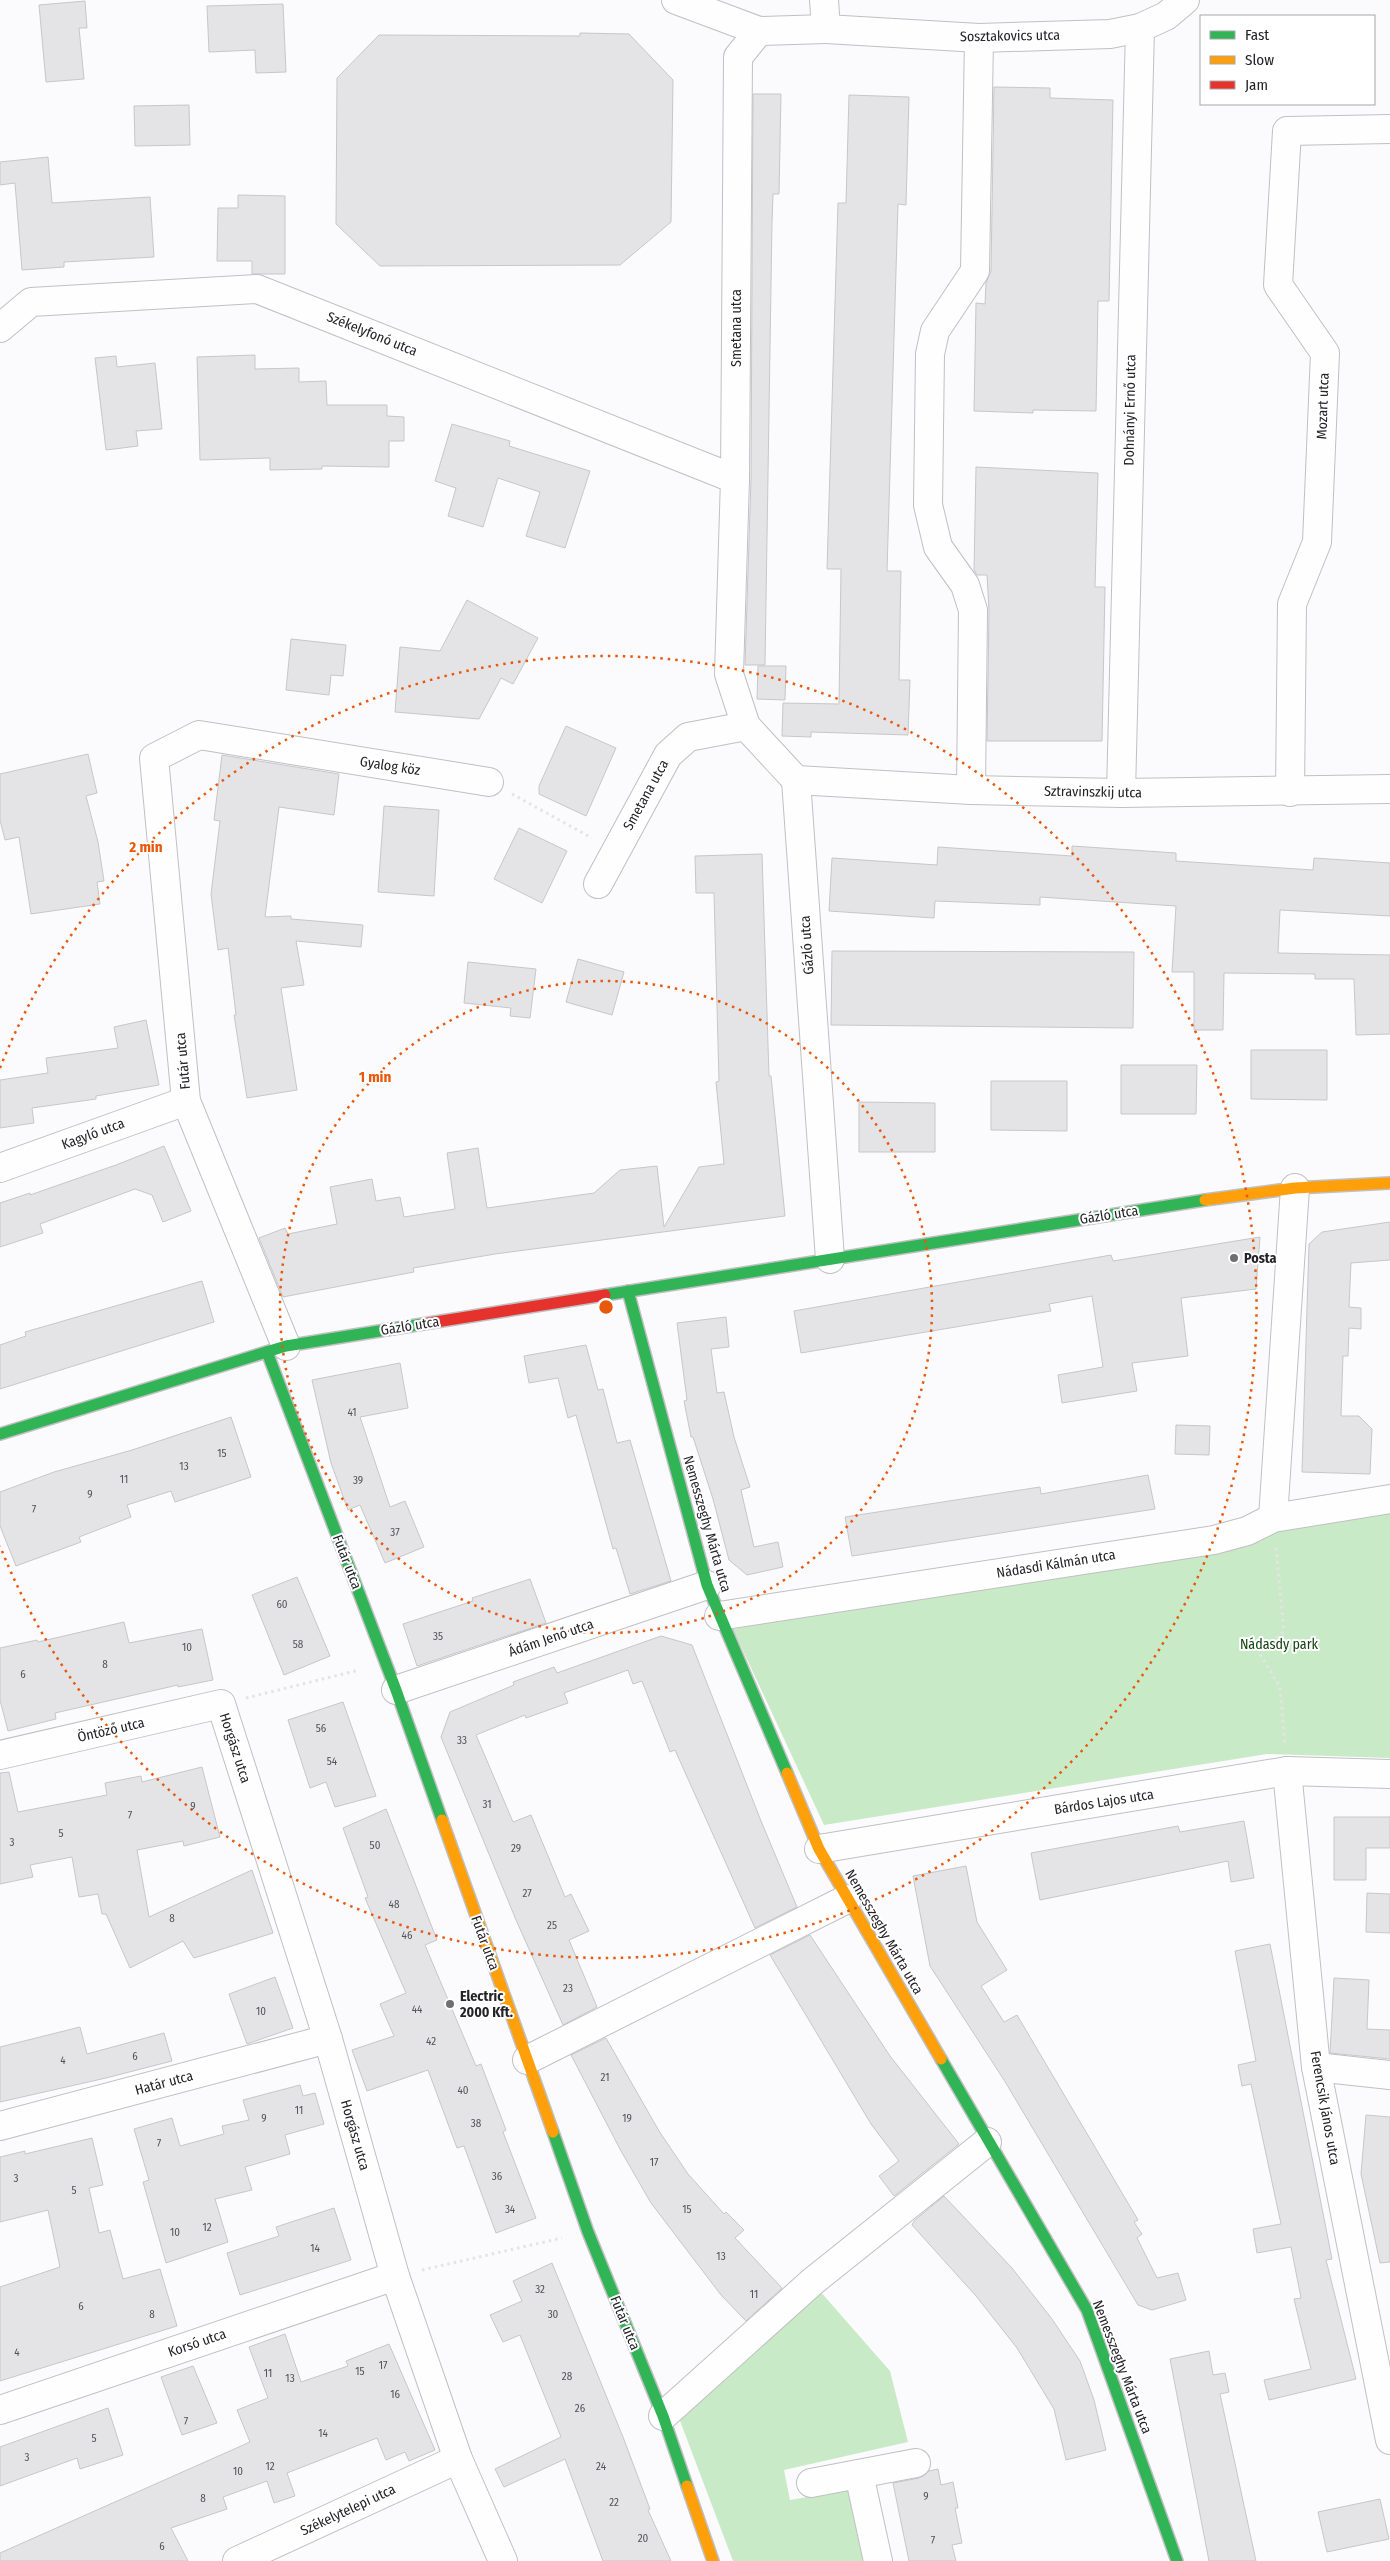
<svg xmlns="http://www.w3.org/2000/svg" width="1390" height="2561" font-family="'Fira Sans Condensed',sans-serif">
	<rect width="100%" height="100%" fill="#fbfbfd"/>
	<!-- green -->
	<g fill="#c9eac7">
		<path d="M1311,1508H1390V1758L1267,1754L824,1825L733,1629L1242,1540Z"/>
		<path d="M812,2282L890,2371L908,2442L784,2470L790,2500L848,2490L863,2561H733L674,2405Z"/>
	</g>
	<!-- building -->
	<g fill="#e4e4e6" stroke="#c7c7ca">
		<path d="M85,1L87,28H79L84,79L46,82L39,5Z"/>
		<path d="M283,4L286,72L256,73L255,50L209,52L207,6Z"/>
		<path d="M580,33L629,34L673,80L671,222L620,265L380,266L336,224L337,78L379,35L580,36Z"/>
		<path d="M994,87L1050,88V98L1113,100L1109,301H1098L1096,411L1033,410V413L974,411L976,303L985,304L986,283L991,271Z"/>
		<path d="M753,94H781L779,194H773L772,222L765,665H745L751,479Z"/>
		<path d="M849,95L909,97L906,205L898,204L887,571H901L899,680H910L908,735L811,732V737L782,736L783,703L839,704L841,569H827L838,203H846Z"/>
		<path d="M189,105L190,145L135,146L134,106Z"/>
		<path d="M48,157L52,203L150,197L154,257L64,262V267L22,270L15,183L0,185V162Z"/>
		<path d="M238,195L285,196V274H252V261H217L218,208H238Z"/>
		<path d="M255,355V369L299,368V382L326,381L327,405H387V416L404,417V441H389V467L322,466V469L270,470V458L200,460L197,357Z"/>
		<path d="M116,356L117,367L155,363L162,429L136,431L138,446L106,450L95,358Z"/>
		<path d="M452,424L510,441L509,446L590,471L565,548L526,536L540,492L498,478L483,527L448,516L456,488L435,481Z"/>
		<path d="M976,467L1098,473L1095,587H1105L1102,741H987L989,610L987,575H977L974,570Z"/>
		<path d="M467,600L538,638L513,684L501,678L479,719L395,712L400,647L440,651Z"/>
		<path d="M291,639L346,645L343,676L331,675L329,695L286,690Z"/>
		<path d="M758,666H786L785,700L757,699Z"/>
		<path d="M566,726L616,748L586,816L539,794V786Z"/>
		<path d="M88,754L97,793L86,796L98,842L104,881L97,882L100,904L31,914L19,837L5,840L0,820V774Z"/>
		<path d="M222,755L339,774L334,815L279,807L265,917L291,916V919L363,925L361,947L296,941L304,985L281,988L297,1090L247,1098L234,1015H236L228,948L218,950L211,894L220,821L214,820Z"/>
		<path d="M384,806L439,810L434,896L378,892Z"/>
		<path d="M519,828L567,851L542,903L494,879Z"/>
		<path d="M1072,846L1176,853V861L1313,870L1314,858L1390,863V916L1280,910L1278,953L1390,955V1034L1356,1035L1354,979H1315V974L1224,973L1223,1030H1194V972H1172L1176,906L1040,897V905L935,901L934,918L829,911L832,858L937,865L938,847L1072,856Z"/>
		<path d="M762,854L769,1076H771L785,1216L495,1254L413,1268L414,1272L283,1297L259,1238L285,1228L288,1234L337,1224L330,1187L372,1179L376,1201L400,1197L404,1217L455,1209L447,1153L478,1148L487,1208L594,1193L620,1170L657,1166L664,1227L699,1167L724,1164L716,1082L719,1081L714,893H696L695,856Z"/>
		<path d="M832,951L1134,952L1133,1028L831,1025Z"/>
		<path d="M578,959L624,972L612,1015L566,1002Z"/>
		<path d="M468,962L536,969L530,1018L510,1016L511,1008L464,1003Z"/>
		<path d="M146,1020L159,1085L96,1096V1099L32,1108L34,1123L0,1128V1080L48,1073L46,1058L118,1048L114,1027Z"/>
		<path d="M1251,1050H1327V1100L1251,1099Z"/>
		<path d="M1121,1065H1197L1196,1114H1121Z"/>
		<path d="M991,1081H1067V1131L991,1130Z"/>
		<path d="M859,1102L935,1103V1152H859Z"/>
		<path d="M164,1146L191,1211L163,1222L152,1195L135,1189L40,1224L43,1233L0,1247V1203L30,1193V1195L116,1165Z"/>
		<path d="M1390,1222V1260L1351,1263L1349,1307L1361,1308V1329L1349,1328L1348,1356H1343L1341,1416H1359L1372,1429L1370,1474L1302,1472L1309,1244L1322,1232Z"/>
		<path d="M1260,1237L1256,1289L1181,1298L1188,1356L1132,1363L1137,1391L1062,1403L1058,1375L1103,1367L1092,1296L1049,1304L1051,1311L801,1353L794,1311L1111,1255L1113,1261Z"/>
		<path d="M202,1281L214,1322L0,1389V1345L26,1336L25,1332Z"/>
		<path d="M726,1317L729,1347L711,1349L717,1393L724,1392L734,1437L750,1487L741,1490L754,1547L778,1542L783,1567L747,1575L729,1560L713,1499L693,1437H691L684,1401L687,1400L677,1323Z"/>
		<path d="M586,1345L598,1390L603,1389L617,1443L630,1440L671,1581L630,1594L616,1548L613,1549L576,1415L568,1418L558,1378L529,1383L524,1356Z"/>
		<path d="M400,1363L408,1408L360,1417L390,1507L405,1501L424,1547L385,1563L360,1505L348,1510L331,1463L312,1380Z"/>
		<path d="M231,1417L251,1477L175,1502L171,1491L127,1505L131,1517L79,1537L81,1542L16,1566L0,1526V1492L54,1472L132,1450Z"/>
		<path d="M1176,1425L1210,1426L1209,1455L1175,1454Z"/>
		<path d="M1148,1475L1155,1509L852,1556L845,1517L1040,1487L1041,1494Z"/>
		<path d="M297,1577L330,1656L284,1675L252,1595Z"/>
		<path d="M530,1579L546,1623L417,1666L403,1624L473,1601L472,1598Z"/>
		<path d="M124,1622L129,1643L202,1629L213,1680L178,1687V1685L55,1713L56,1719L8,1731L0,1700V1648L37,1640L38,1642Z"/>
		<path d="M661,1636L692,1645L761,1821L797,1907L755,1928L675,1750L670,1752L642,1681L633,1684L628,1670L564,1693L568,1703L526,1718L525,1715L476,1735L513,1822L531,1815L565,1897L571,1894L589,1931L569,1940L597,2007L563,2025L516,1920L441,1737L450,1712L514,1685L513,1682L554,1667L557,1673Z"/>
		<path d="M343,1702L376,1796L335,1807L326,1782L310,1788L288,1720Z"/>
		<path d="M202,1767L220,1837L184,1846L183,1841L137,1850L149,1917L252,1870L273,1933L194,1958L183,1941L130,1968L106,1914H102L98,1894L79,1897L72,1857L30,1865L33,1877L0,1884V1773L9,1772L18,1812L107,1795L105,1783L141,1776L142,1782Z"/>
		<path d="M386,1809L437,1940L425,1945L476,2066L481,2064L506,2130L503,2132L536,2218L496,2233L464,2146L457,2148L428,2070L367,2091L352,2050L394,2036L380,2004L406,1993L365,1898L368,1897L343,1828Z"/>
		<path d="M1334,1817H1390V1848H1366V1880H1334Z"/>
		<path d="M1244,1821L1254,1878L1231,1882L1228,1861L1040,1900L1031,1853L1178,1826L1180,1832Z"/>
		<path d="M966,1866L977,1922L1007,1970L981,1986L1004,2022L1017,2015L1138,2220L1134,2222L1142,2234L1137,2238L1157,2278L1178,2273L1186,2300L1152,2310L1138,2305L1004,2080L930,1966L913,1876Z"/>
		<path d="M1367,1893L1390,1894V1933L1366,1932Z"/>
		<path d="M810,1935L890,2056L959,2144L894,2196L879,2176L899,2161L871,2124L770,1955Z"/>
		<path d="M1270,1944L1332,2259L1326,2260L1356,2379L1269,2400L1264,2380L1311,2369L1294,2299L1301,2298L1291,2247L1257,2253L1253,2229L1281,2224L1251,2084L1242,2086L1238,2065L1256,2061L1235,1951Z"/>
		<path d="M275,1977L293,2028L247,2044L229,1994Z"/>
		<path d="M1334,1978L1369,1980L1367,2029L1390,2030V2059L1330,2053Z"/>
		<path d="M80,2027L87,2054L164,2033L172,2061L106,2078L0,2102V2047Z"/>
		<path d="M606,2038L659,2131L688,2174L724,2214L726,2212L744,2230L735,2238L782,2288L746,2321L721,2295L651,2203L621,2151L571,2055Z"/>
		<path d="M300,2085L303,2096L315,2093L324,2124L285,2135L290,2154L245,2167L252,2190L215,2199L228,2242L166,2263L143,2182L149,2180L134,2129L172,2118L180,2146L224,2134L222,2126L249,2120L243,2100Z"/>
		<path d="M1366,2115L1390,2117V2262L1380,2263L1361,2174Z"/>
		<path d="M92,2138L103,2185L89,2188L99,2233L110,2230L123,2279L160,2269L177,2326L0,2381V2287L60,2267L48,2210L0,2222V2157L25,2151V2154Z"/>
		<path d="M944,2196L1012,2268L1052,2319L1080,2361L1094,2400L1106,2450L1066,2460L1054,2409L1017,2348L976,2296L912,2225L914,2221Z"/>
		<path d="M334,2208L351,2260L240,2295L227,2253L279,2236L276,2227Z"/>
		<path d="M552,2263L623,2437L650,2509L648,2510L671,2561H603L565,2459L504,2487L495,2469L561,2437L520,2335L503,2342L490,2315L522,2301L513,2281Z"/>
		<path d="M285,2334L301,2382L348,2366L346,2361L389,2344L435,2450L409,2461L405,2452L386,2460L377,2438L287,2473L295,2496L274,2503L267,2481L223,2497L227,2509L171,2528L188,2561H0V2553L250,2442L237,2410L268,2398L249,2347Z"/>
		<path d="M1209,2351L1213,2375L1225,2373L1229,2392L1220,2394L1256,2561H1209L1170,2359Z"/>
		<path d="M193,2366L217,2423L182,2435L161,2377Z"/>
		<path d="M108,2408L123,2455L80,2469L77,2458L0,2486V2447Z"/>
		<path d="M938,2469L941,2485L953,2482L958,2508H955L962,2543L952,2545L956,2561H909L893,2483L919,2478L929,2471Z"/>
		<path d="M1380,2499L1389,2539L1327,2552L1318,2512Z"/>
	</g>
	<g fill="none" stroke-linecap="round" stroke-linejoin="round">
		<defs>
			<g id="street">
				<path d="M676,0L759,31"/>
				<path d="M826,29L979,38L1110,34L1140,28L1166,16L1185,0"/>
				<path d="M0,328L31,302L257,289L735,479"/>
				<path d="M796,780L746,726L729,674L735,479L738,57L759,31L826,29L824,0"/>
				<path d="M796,780L971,790L1121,793L1390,789"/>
				<path d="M796,780L830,1259"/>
				<path d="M971,790L973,610L965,585L938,547L928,505L930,354L935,331L975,271L979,38"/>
				<path d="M1290,792L1292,604L1317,542L1325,353L1278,285L1287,131L1390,129"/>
				<path d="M1121,793L1140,28"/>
				<path d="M598,884L668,755L688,737L746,726"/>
				<path d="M0,1168L186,1101"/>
				<path d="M286,1346L186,1101L154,758L199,735L489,782"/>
				<path d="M1273,1518L1295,1188"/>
				<path d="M719,1616L1214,1540L1247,1531L1273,1518L1390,1499"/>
				<path d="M396,1690L707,1585"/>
				<path d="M0,1755L221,1704L328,2039L395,2276L458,2459L503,2561"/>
				<path d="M1287,1771L1316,2067L1390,2440"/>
				<path d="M819,1849L1287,1771L1390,1774"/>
				<path d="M527,2060L847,1899"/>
				<path d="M1316,2067L1390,2075"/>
				<path d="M0,2126L328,2039"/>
				<path d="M0,2410L395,2276"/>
				<path d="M663,2416L812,2282L987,2142"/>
				<path d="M859,2474L878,2561"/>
				<path d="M811,2483L916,2463"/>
				<path d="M237,2561L458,2459"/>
			</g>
			<g id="fast">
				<path d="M628,1291L707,1585L787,1773"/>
				<path d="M605,1295L1205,1200"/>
				<path d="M267,1352L396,1690L442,1820"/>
				<path d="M0,1434L286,1346L423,1324"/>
				<path d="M941,2059L1087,2310L1177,2561"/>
				<path d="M553,2132L588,2232L663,2416L687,2486"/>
			</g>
			<g id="slow">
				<path d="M1205,1200L1295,1188L1390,1183"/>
				<path d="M787,1773L819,1849L941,2059"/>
				<path d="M442,1820L553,2132"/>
				<path d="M687,2486L713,2561"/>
			</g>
			<path id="jam" d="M423,1324L605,1295"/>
		</defs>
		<!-- street casing -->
		<use href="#street" stroke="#c0c0c3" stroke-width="30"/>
		<!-- fast casing -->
		<use href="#fast" stroke="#c0c0c3" stroke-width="14"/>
		<!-- slow casing -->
		<use href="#slow" stroke="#c0c0c3" stroke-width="14"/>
		<!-- jam casing -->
		<use href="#jam" stroke="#c0c0c3" stroke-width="14"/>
		<!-- path -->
		<g stroke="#e4e4e5" stroke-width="3" stroke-dasharray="2.5 4" stroke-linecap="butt">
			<path d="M512,794L592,838"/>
			<path d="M1276,1548L1284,1631L1260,1654L1280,1687L1285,1746"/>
			<path d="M246,1698L359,1670"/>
			<path d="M422,2270L562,2238"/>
		</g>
		<!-- street -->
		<use href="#street" stroke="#fefeff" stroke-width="28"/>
		<!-- fast -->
		<use href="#fast" stroke="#30b455" stroke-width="11"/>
		<!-- slow -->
		<use href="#slow" stroke="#ff9f0a" stroke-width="11"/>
		<!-- jam -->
		<use href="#jam" stroke="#e5322d" stroke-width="11"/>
	</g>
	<!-- distance rings -->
	<g fill="none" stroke="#e8590c" stroke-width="2.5" stroke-dasharray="2.5 5">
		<circle cx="606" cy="1307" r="326"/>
		<path d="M0 1068A651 651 0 1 1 0 1546"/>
	</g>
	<!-- markers -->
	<g fill="#6f6f73" stroke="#fff" stroke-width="2">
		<circle cx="1234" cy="1258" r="5"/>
		<circle cx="450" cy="2004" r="5"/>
	</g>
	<g text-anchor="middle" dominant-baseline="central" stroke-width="4" stroke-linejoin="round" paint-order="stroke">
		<!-- number labels -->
		<g font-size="11" fill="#545458">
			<text x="352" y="1412">41</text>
			<text x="222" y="1453">15</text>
			<text x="184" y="1466">13</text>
			<text x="124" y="1479">11</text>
			<text x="358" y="1480">39</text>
			<text x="90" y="1494">9</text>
			<text x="34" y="1509">7</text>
			<text x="395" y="1532">37</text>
			<text x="282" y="1604">60</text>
			<text x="438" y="1636">35</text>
			<text x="298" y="1644">58</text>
			<text x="187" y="1647">10</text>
			<text x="105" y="1664">8</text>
			<text x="23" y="1674">6</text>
			<text x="321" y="1728">56</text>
			<text x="462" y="1740">33</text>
			<text x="332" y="1761">54</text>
			<text x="487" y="1804">31</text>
			<text x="193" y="1806">9</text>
			<text x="130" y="1815">7</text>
			<text x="61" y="1833">5</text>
			<text x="12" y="1842">3</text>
			<text x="375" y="1845">50</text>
			<text x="516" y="1848">29</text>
			<text x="527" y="1893">27</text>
			<text x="394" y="1904">48</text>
			<text x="172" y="1918">8</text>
			<text x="552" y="1925">25</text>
			<text x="407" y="1935">46</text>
			<text x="568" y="1988">23</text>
			<text x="417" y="2009">44</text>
			<text x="261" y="2011">10</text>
			<text x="431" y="2041">42</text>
			<text x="135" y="2056">6</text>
			<text x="63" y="2060">4</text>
			<text x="605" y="2077">21</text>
			<text x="463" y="2090">40</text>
			<text x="299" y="2110">11</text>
			<text x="264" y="2118">9</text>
			<text x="627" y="2118">19</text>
			<text x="476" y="2123">38</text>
			<text x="159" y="2143">7</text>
			<text x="654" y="2162">17</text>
			<text x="497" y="2176">36</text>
			<text x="16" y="2178">3</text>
			<text x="74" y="2190">5</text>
			<text x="510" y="2209">34</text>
			<text x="687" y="2209">15</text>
			<text x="207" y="2227">12</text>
			<text x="175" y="2232">10</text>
			<text x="315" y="2248">14</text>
			<text x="721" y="2256">13</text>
			<text x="540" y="2289">32</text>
			<text x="754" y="2294">11</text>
			<text x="81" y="2306">6</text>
			<text x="152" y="2314">8</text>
			<text x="553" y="2314">30</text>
			<text x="17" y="2352">4</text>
			<text x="383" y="2365">17</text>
			<text x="360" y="2371">15</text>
			<text x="268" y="2373">11</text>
			<text x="567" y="2376">28</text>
			<text x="290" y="2378">13</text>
			<text x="395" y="2394">16</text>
			<text x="580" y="2408">26</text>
			<text x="186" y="2421">7</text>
			<text x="323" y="2433">14</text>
			<text x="94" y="2438">5</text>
			<text x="27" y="2457">3</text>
			<text x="270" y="2466">12</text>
			<text x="601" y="2466">24</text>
			<text x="238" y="2471">10</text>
			<text x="926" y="2496">9</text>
			<text x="203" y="2498">8</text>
			<text x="614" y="2502">22</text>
			<text x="643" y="2538">20</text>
			<text x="933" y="2540">7</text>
			<text x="162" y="2546">6</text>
		</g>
		<!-- street labels -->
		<g font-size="14" fill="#242428" stroke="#fff">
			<text transform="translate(1010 36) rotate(-1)">Sosztakovics utca</text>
			<text transform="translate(736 328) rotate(-90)">Smetana utca</text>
			<text transform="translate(372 334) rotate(22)">Székelyfonó utca</text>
			<text transform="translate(1323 406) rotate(-88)">Mozart utca</text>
			<text transform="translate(1130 410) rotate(-89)">Dohnányi Ernő utca</text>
			<text transform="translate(390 766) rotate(9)">Gyalog köz</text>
			<text transform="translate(1093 792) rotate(1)">Sztravinszkij utca</text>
			<text transform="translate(646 795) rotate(-61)">Smetana utca</text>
			<text transform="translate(807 945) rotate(-94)">Gázló utca</text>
			<text transform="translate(183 1061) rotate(-95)">Futár utca</text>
			<text transform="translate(93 1134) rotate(-20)">Kagyló utca</text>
			<text transform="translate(1109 1215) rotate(-9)">Gázló utca</text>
			<text transform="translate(410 1326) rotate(-9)">Gázló utca</text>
			<text transform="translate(707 1524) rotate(74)">Nemesszeghy Márta utca</text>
			<text transform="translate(347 1562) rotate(69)">Futár utca</text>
			<text transform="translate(1056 1564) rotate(-9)">Nádasdi Kálmán utca</text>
			<text transform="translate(551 1638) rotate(-19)">Ádám Jenő utca</text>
			<text transform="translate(111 1730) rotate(-13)">Öntöző utca</text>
			<text transform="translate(235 1748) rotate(72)">Horgász utca</text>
			<text transform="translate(1104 1802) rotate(-9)">Bárdos Lajos utca</text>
			<text transform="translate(884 1932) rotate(60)">Nemesszeghy Márta utca</text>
			<text transform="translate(485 1943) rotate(70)">Futár utca</text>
			<text transform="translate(164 2083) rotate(-15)">Határ utca</text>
			<text transform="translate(1325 2108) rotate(80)">Ferencsik János utca</text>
			<text transform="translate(355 2135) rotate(74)">Horgász utca</text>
			<text transform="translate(625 2323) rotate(68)">Futár utca</text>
			<text transform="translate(197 2343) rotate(-19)">Korsó utca</text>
			<text transform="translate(1122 2367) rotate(69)">Nemesszeghy Márta utca</text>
			<text transform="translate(348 2510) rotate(-25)">Székelytelepi utca</text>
		</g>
		<!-- poi labels -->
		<g font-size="14" font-weight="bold" fill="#242428" stroke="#fff" text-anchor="start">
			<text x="1244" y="1258">Posta</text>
			<text x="460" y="1996">Electric<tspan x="460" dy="16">2000 Kft.</tspan></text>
		</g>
		<!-- park labels -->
		<g font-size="14" fill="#144311" stroke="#fff">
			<text x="1279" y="1644">Nádasdy park</text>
		</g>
	</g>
	<circle cx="606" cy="1307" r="8" fill="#e8590c" stroke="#fff" stroke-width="2.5"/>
	<g font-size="15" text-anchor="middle" font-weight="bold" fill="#e8590c" stroke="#fff" stroke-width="4" stroke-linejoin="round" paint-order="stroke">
		<text x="146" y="852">2 min</text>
		<text x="375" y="1082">1 min</text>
	</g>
	<!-- legend -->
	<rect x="1200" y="15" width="175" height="90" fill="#ffffff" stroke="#a7a7a9"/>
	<rect x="1210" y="31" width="25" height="8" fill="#30b455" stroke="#a7a7a9"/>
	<text x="1245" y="40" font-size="15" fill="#242428">Fast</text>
	<rect x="1210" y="56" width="25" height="8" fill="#ff9f0a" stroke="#a7a7a9"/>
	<text x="1245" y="65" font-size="15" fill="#242428">Slow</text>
	<rect x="1210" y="81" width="25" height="8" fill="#e5322d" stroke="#a7a7a9"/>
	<text x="1245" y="90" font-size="15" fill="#242428">Jam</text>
</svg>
